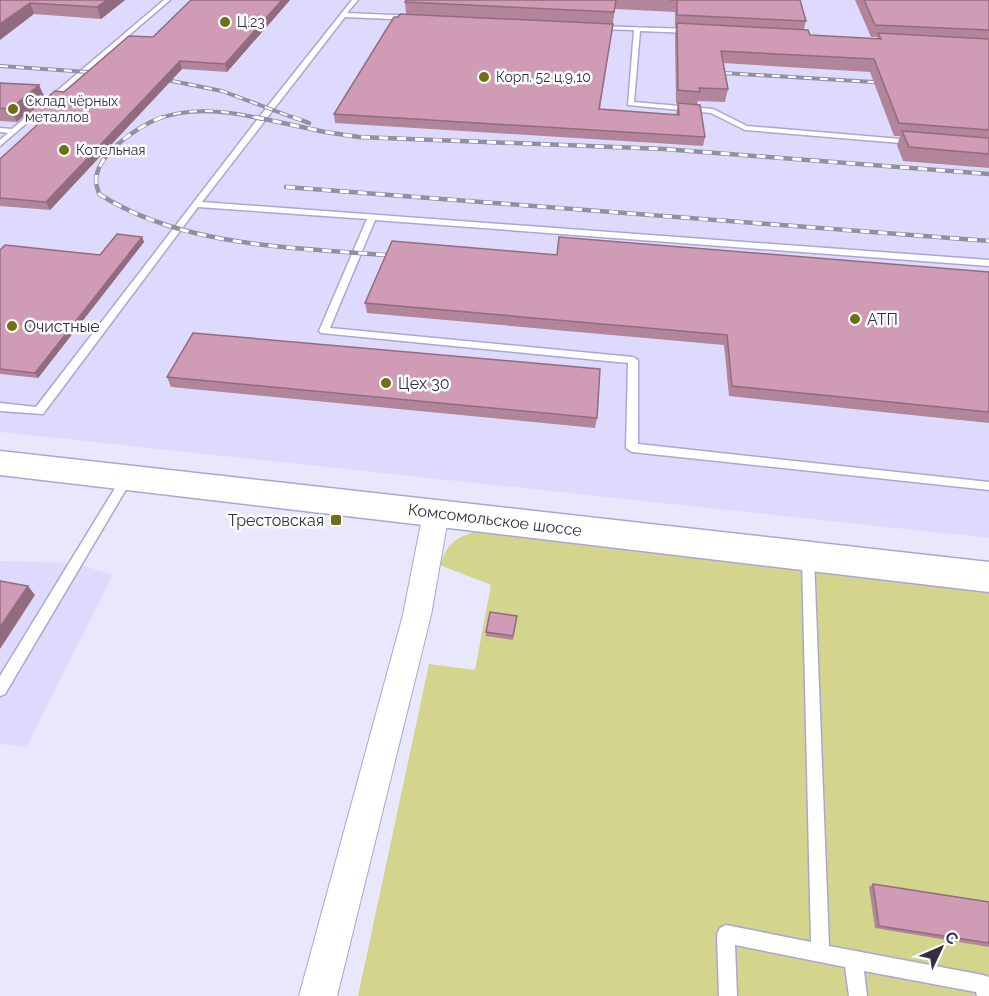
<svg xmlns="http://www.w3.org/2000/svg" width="989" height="996" font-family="Raleway,sans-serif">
	<rect width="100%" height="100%" fill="#e9e7fc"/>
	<!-- built -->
	<g fill="#dedafe">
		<path d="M0,0H989V538L0,432Z"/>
		<path d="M0,561L75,563L113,575L26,747L0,744Z"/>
	</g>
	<!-- green -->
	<path fill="#d2d58b" d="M478,531L989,591V996H358L429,664L475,670L491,585L440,565C448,542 455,538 478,531Z"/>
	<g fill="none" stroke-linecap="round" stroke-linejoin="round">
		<defs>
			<g id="service">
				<path d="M164,0H170L0,146V140L8,133L0,132V128L12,129Z"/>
				<path d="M352,0H358L347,13L415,16L418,18L415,20L345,17L202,202L989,260V266L375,220L330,328L633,357L638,360V444L989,482V490L632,452L626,448L628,363L321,333L319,331L367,219L198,207L43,414L0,411V403L36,407L267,107Z"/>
				<path d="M595,26L690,29L693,31L690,33L640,31L634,102L713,109L747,126L913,140L917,142L913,144L745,130L711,113L628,105L634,30L597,29Z"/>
				<path d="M127,474L131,475L133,478L131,481L5,694L0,696V676L123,475Z"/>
				<path d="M808,552L813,553L814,557L829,946L983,975L989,977V996H977L976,992L864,971L867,996H849L845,967L735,945L737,996H719L717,934L720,928L726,925L811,942L802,557L803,553Z"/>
			</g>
			<path id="minor" d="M436,503L445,506L449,513L431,615L337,996H299L403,615L423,513L427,506Z"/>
			<path id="secondary" d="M0,451L989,562V592L0,475Z"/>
		</defs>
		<!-- service casing -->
		<use href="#service" stroke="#aba5d6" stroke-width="3"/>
		<!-- minor casing -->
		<use href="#minor" stroke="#aba5d6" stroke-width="2"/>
		<!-- secondary casing -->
		<use href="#secondary" stroke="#aba5d6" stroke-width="3"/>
		<!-- service -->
		<use href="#service" fill="#fff" fill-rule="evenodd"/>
		<!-- minor -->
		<use href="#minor" fill="#fff" fill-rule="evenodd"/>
		<!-- secondary -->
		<use href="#secondary" fill="#fff" fill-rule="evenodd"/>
		<defs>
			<g id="rail-far1">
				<path d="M0,66L103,73"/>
				<path d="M708,72L890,83"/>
				<path d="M157,78L222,91L297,119"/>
				<path d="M158,119C191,106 229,111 262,119"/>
			</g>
			<g id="rail">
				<path d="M162,117C139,126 97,153 96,180C96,185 98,190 99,194C182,247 290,247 385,255"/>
				<path d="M255,117L325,132L359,137L664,149L989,174"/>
				<path d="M293,117L309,123"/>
				<path d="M286,187L989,241"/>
			</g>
		</defs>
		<!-- rail-far1 casing -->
		<use href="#rail-far1" stroke="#918fa3" stroke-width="4"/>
		<!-- rail casing -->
		<use href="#rail" stroke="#918fa3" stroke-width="4.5"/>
		<!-- rail-far1 -->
		<use href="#rail-far1" stroke="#fff" stroke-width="2" stroke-dasharray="8" stroke-linecap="butt"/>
		<!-- rail -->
		<use href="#rail" stroke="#fff" stroke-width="3" stroke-dasharray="9" stroke-linecap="butt"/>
	</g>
	<!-- wall -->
	<g fill="#b3859b" fill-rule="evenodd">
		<path d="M0,0H125L101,19L34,14Z"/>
		<path d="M191,0H290L227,72L182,69L50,210L0,206V159L39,124L30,123L26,115L153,37Z"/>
		<path d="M406,0H800L806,21L804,29L810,35L876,39L877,37H871L855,0H989V168L903,161L897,145L900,136H894L870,72L723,63L728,89L725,102L698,101L697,105L705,137L703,146L335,123L334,114L406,14L405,2ZM615,9L675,12V27H676L675,35L676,103L678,104L676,115L600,109Z"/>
		<path d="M0,83L45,98L17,122L0,121Z"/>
		<path d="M142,237L144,242L38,378L0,374V250L100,255Z"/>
		<path d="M557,255L989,272V423L729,396L724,345L367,313L365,303Z"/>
		<path d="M167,377L597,418L595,428L171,387Z"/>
		<path d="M517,616L513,640L486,636V632Z"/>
		<path d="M873,884L989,902V947L875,928L869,887Z"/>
	</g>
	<!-- shaded-wall -->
	<g fill="#926c7e">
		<path d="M107,0H125L101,19L97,7Z"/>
		<path d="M282,0H290L227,72L225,64Z"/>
		<path d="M30,3L34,14L0,40V24Z"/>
		<path d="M180,61L182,69L50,210L46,202Z"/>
		<path d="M39,85L45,98L17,122L10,109Z"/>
		<path d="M142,237L144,242L38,378L35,373Z"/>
		<path d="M28,586L35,595L0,649V627Z"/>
	</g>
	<!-- building -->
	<g fill="#d09bb4" stroke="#926c7e" stroke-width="1.5">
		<path d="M0,0H107L97,7L30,3L0,24Z"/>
		<path d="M191,0H282L225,64L180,61L46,202L0,198V159L47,116L26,115L55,91L64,92L129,36L153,37Z"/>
		<path d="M406,0H616L614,12L405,2Z"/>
		<path d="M670,0H800L806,21L677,15V0Z"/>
		<path d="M864,0H989V30L875,25Z"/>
		<path d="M400,14L613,24L599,109L679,115L678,103L700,105L705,137L334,114L394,17H398Z"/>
		<path d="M677,23L808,30L810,35L881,39L878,33L989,39V130L899,123L874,59L721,51L728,89L699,88L700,92L678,90Z"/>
		<path d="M0,83L39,85L10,109L0,108Z"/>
		<path d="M902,131L989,138V154L909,147Z"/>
		<path d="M117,234L142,237L35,373L0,369V250L5,245L100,255Z"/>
		<path d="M559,237L989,272V412L732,386L727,335L365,303L392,241L557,255Z"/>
		<path d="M193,333L600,369L597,418L167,377Z"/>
		<path d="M0,581L28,586L0,627Z"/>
		<path d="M490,612L517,616L513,636L486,632Z"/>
		<path d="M873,884L989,902V943L879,926Z"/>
	</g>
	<!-- markers -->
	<g fill="#707014" stroke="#fff" stroke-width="2">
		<circle cx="225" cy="22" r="6"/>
		<circle cx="484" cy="77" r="6"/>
		<circle cx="13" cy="109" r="6"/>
		<circle cx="64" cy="150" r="6"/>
		<circle cx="855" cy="319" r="6"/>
		<circle cx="12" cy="326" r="6"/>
		<circle cx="386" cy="383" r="6"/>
		<rect x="330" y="514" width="12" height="12" rx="3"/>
	</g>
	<g text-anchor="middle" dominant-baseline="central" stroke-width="5" stroke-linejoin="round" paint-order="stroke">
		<!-- far-poi labels -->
		<g font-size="14" fill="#322f43" stroke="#fff" text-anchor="start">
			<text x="237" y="22">Ц.23</text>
			<text x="496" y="77">Корп. 52 ц.9,10</text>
			<text x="25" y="101">Склад чёрных<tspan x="25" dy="16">металлов</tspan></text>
			<text x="76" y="150">Котельная</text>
		</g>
		<!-- poi labels -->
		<g font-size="16" fill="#322f43" stroke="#fff" text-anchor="start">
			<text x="867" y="319">АТП</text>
			<text x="24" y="326">Очистные</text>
			<text x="398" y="383">Цех 30</text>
			<text x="324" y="520" text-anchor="end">Трестовская</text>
		</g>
		<!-- street labels -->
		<g font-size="16" fill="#322f43" stroke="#fff">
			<text transform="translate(495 520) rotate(7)">Комсомольское шоссе</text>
		</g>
	</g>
	<!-- north arrow -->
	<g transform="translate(941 948) rotate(46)" stroke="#ffffff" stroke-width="4.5" paint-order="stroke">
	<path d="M0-4.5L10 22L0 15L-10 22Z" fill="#322f43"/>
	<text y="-9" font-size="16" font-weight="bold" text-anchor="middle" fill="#322f43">С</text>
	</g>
</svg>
